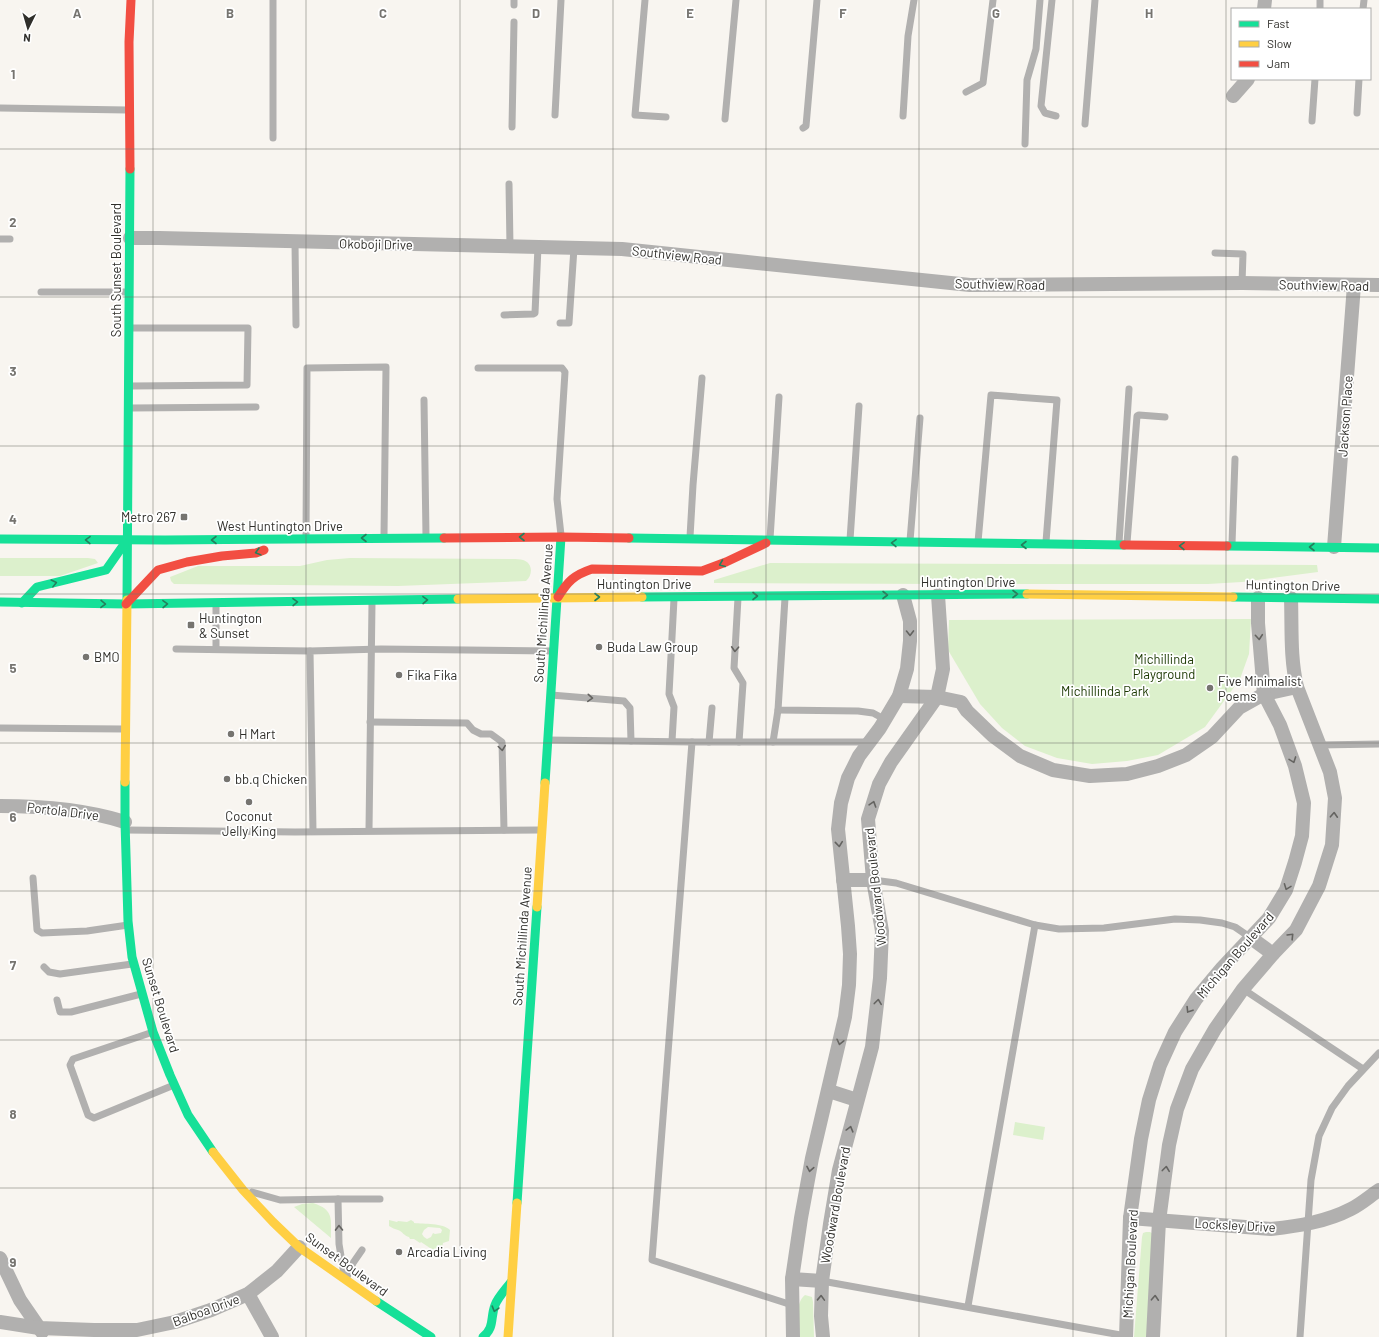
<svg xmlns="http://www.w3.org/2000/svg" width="1379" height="1337" font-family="Barlow,sans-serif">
	<rect width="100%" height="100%" fill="#f8f5f0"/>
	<!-- green -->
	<g fill="#dcf0cc" fill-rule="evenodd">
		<path d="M0,558H88L95,559L98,563L60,576H0Z"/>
		<path d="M350,558L513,559C516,559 520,559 523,560C533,563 533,575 526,581L398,586L174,584L171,581L170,577L198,566H300L327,560Z"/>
		<path d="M770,563L1317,565L1318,572L1242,582L1208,584H939L714,583V580Z"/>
		<path d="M1251,619L1249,654L1240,679L1205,727L1158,755L1127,761L1092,764L1057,758L1025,746L1002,728L980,704L948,650L949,620Z"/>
		<path d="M1015,1122L1045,1127L1043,1140L1013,1135Z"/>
		<path d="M313,1203C334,1210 331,1218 331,1238L294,1207L302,1204Z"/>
		<path d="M389,1220L397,1222L398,1221L407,1222L411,1220L414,1222V1223C424,1224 443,1223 450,1230L449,1241L443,1243L442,1251L439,1255L436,1254L432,1251L433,1250L421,1242L420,1243L414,1239H410L409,1237C404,1236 403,1232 398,1230C395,1229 392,1228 389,1226ZM428,1227L440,1228L442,1230L441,1233L435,1234L433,1233L431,1237L427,1239L424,1237L422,1234L424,1230Z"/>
		<path d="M1146,1232H1150L1153,1234L1149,1337H1134L1142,1237L1143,1233Z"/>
		<path d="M805,1295L812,1297L813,1302L814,1337H800C799,1324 794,1304 805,1295Z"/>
	</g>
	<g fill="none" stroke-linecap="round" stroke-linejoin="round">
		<!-- lane -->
		<g stroke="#b1b0af" stroke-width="7">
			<path d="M645,0L635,115L666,117"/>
			<path d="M1052,0L1041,106L1045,113L1056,116"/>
			<path d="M514,5V0"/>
			<path d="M1320,9V0"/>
			<path d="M1363,9L1364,0"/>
			<path d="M966,92L983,83L993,0"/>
			<path d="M0,108L127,110"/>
			<path d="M1357,113L1359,79"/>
			<path d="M555,115L561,0"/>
			<path d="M903,116L908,36L914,0"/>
			<path d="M725,119L736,0"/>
			<path d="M1312,121L1315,79"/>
			<path d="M1085,124L1095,0"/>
			<path d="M512,127L514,22"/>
			<path d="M803,128L806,126L817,0"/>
			<path d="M273,138V0"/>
			<path d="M1025,144L1027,80L1036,49L1040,0"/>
			<path d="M509,184L510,247"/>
			<path d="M0,239H10"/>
			<path d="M295,242L296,325"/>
			<path d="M1215,253L1243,254L1242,283"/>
			<path d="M41,292H129"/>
			<path d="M504,315L533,314L535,313L538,247"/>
			<path d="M560,323H569L574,248"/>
			<path d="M130,328H248L247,385L131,386"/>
			<path d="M478,368H562L565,372L557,499L561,535"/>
			<path d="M424,400L426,536"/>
			<path d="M131,408L256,407"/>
			<path d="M306,537L307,368L386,367L384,536"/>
			<path d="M690,537L693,485L702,378"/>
			<path d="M770,539L779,397"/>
			<path d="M850,540L859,406"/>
			<path d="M910,541L920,418"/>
			<path d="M978,542L991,395L1057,400L1046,542"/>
			<path d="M1119,543L1129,389"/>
			<path d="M1127,543L1137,416L1139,415L1165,417"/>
			<path d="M1232,544L1235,459"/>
			<path d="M738,598L734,668L743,683L739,742"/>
			<path d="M785,598L778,710L858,711L873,713L884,719"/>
			<path d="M216,605V649"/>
			<path d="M176,649L310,651"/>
			<path d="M551,695L624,701L630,708L631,741"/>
			<path d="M370,722L467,723L473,730L481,734H491L502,742L504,830"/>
			<path d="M0,728L124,729"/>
			<path d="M548,740L692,742H870"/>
			<path d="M672,741L674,707L669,694L674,599"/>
			<path d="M692,742L652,1260L792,1305"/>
			<path d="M709,742L712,708"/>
			<path d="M773,742L778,710"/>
			<path d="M1319,745L1379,744"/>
			<path d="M126,830L295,832L540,830"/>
			<path d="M369,830L372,603"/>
			<path d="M313,831L310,651L381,649L552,651"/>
			<path d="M33,878L37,930L42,933L87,931L128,925"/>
			<path d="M873,880L896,883L1035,925L1059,929L1104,928L1175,919L1200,920L1222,923L1235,927L1251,938"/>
			<path d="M44,967L49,972L60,974L132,964"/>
			<path d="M1243,989L1363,1069"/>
			<path d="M57,1000L60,1012H71L141,994"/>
			<path d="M153,1032L73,1059L70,1065L88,1115L94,1118L174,1085"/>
			<path d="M252,1192L280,1200L338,1199L339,1244L344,1274"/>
			<path d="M338,1199H380"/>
			<path d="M346,1279L353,1263L362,1250"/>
			<path d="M822,1281L1126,1336"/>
			<path d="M968,1306L1035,925"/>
			<path d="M1300,1337L1311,1180L1319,1136L1332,1108L1348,1086L1379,1053"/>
		</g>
		<!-- street -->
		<g stroke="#b1b0af" stroke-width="14">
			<path d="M1264,9L1265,0"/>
			<path d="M1233,96L1248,79"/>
			<path d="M130,238H159L622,249L970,285L1242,283L1379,285"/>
			<path d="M1334,547L1354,285"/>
			<path d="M899,696L937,697L961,702L967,711L993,736L1020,756L1053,770L1090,776L1127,774L1158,766L1186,755L1212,737L1239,708L1264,694L1297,687"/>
			<path d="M0,806C42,806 84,809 125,822"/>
			<path d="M843,880H873"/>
			<path d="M1251,938L1273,954"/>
			<path d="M829,1091L857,1100"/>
			<path d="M1130,1218L1271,1229C1298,1226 1326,1222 1351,1209C1361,1204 1370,1196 1379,1190"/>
			<path d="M0,1258L20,1300L42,1332"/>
			<path d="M792,1279L822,1281"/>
			<path d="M248,1294L272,1337"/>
			<path d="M0,1322L39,1328L94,1330H137L175,1322L211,1310L248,1294L277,1271L299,1247"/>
			<path d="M793,1337L792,1279L801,1218L812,1158L845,1017L849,985L850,954L848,926L838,829L841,803L848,778L859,756L880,728L899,696L907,669L910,641V621L903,595"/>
			<path d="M823,1337L821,1316L822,1281L830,1224L839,1170L872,1047L880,978L882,931L873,880L868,819L879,784L891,762L937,697L943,669L938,595"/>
			<path d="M1126,1337L1130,1218L1141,1139L1149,1100L1160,1065L1175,1032L1196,999L1222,968L1269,918L1286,890L1295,862L1302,836L1304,803L1295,766L1280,725L1264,694L1258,623V598"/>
			<path d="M1153,1337L1159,1221L1169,1145L1177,1109L1192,1069L1215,1029L1243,989L1273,954L1296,930L1319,886L1332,845L1335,798L1330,772L1297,687C1290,658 1292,628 1291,598"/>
		</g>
		<!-- fast -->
		<g stroke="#16e098" stroke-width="9">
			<path d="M629,538L1124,545"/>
			<path d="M0,539L165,540L444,538"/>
			<path d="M1227,546L1379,548"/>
			<path d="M642,597L1027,594"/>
			<path d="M1233,597L1379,599"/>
			<path d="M127,600L130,169"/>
			<path d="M0,602L126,604L458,599"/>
			<path d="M22,603L37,587L106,570L127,540"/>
			<path d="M125,782V822L128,921L132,957L153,1032L170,1075L188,1115L213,1152"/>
			<path d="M545,783L561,537"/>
			<path d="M517,1203L537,907"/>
			<path d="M376,1301L431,1337"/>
			<path d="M483,1337C495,1327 490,1318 495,1305C498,1297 506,1289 511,1282"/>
		</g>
		<!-- slow -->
		<g stroke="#ffcf43" stroke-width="9">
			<path d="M1027,594L1233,597"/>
			<path d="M458,599L642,597"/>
			<path d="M125,782L127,600"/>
			<path d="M537,907L545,783"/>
			<path d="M213,1152L243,1190L273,1222L299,1247L376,1301"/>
			<path d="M508,1337L517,1203"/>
		</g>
		<!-- jam -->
		<g stroke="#f24e42" stroke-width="9">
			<path d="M130,169L129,42L131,0"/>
			<path d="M444,538L561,537L629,538"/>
			<path d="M1124,545L1227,546"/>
			<path d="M558,597C568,581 574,575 592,569L702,571L726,562L766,543"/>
			<path d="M126,604L158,570L187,562L222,556L256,553L264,550"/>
		</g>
	</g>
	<!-- one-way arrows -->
	<defs><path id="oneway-chevron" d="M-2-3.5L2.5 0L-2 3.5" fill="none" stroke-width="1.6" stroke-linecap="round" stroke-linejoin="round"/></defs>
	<g stroke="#247f5c">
		<use href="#oneway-chevron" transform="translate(522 537) rotate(180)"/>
		<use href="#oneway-chevron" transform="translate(364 538) rotate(180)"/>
		<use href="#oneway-chevron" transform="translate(88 540) rotate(-179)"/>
		<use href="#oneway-chevron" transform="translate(214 540) rotate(180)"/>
		<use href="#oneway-chevron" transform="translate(894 543) rotate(-179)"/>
		<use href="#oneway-chevron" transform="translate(1024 545) rotate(-180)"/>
		<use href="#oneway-chevron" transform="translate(1182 546) rotate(-179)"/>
		<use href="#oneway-chevron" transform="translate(1312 547) rotate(-180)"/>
		<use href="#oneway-chevron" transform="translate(258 552) rotate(165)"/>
		<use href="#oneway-chevron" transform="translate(722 564) rotate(158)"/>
		<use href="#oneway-chevron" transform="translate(54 583) rotate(-14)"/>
		<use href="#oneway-chevron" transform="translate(1015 594)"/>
		<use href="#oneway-chevron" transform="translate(885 595)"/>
		<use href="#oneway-chevron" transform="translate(755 596)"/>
		<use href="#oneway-chevron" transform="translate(597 597)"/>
		<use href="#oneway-chevron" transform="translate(425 600) rotate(-1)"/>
		<use href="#oneway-chevron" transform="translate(295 602) rotate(-1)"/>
		<use href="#oneway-chevron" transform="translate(103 604) rotate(1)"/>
		<use href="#oneway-chevron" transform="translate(165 604) rotate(-1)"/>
		<use href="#oneway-chevron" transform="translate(495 1309) rotate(106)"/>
	</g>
	<g stroke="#646360">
		<use href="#oneway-chevron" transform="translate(910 633) rotate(89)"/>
		<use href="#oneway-chevron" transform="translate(1259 637) rotate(85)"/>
		<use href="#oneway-chevron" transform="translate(735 649) rotate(93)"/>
		<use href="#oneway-chevron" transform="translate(590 698) rotate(4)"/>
		<use href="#oneway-chevron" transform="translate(502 748) rotate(82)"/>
		<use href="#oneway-chevron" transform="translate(1293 760) rotate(70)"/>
		<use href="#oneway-chevron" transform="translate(873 804) rotate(-72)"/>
		<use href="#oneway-chevron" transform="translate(1334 815) rotate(-87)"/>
		<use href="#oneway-chevron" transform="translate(839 844) rotate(84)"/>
		<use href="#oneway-chevron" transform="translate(1287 887) rotate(111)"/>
		<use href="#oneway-chevron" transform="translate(1291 936) rotate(-46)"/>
		<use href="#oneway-chevron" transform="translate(878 1002) rotate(-83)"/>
		<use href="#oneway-chevron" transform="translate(1189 1010) rotate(122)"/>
		<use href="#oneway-chevron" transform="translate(840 1042) rotate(103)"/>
		<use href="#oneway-chevron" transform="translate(850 1129) rotate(-75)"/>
		<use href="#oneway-chevron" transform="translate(810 1169) rotate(100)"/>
		<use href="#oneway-chevron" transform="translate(1166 1169) rotate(-83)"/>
		<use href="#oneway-chevron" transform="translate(339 1228) rotate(-91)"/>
		<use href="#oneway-chevron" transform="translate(821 1298) rotate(-88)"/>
		<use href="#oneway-chevron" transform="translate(1155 1298) rotate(-87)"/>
	</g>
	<!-- grid -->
	<path fill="none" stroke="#767470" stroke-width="1" stroke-opacity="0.55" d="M153,0V1337M306,0V1337M460,0V1337M613,0V1337M766,0V1337M919,0V1337M1073,0V1337M1226,0V1337M0,149H1379M0,297H1379M0,446H1379M0,594H1379M0,743H1379M0,891H1379M0,1040H1379M0,1188H1379"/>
	<!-- markers -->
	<g fill="#767470" stroke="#fff" stroke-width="1.5">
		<rect x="180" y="513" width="8" height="8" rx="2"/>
		<rect x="187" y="621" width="8" height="8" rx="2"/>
		<circle cx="599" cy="647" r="4"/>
		<circle cx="86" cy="657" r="4"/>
		<circle cx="399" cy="675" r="4"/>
		<circle cx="1210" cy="688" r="4"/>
		<circle cx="231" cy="734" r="4"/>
		<circle cx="227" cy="779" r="4"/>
		<circle cx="249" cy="802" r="4"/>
		<circle cx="399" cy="1252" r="4"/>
	</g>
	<g text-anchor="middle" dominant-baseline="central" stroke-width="3.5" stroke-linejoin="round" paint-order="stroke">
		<!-- street labels -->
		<g font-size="13" fill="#302f2b" stroke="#fff">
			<text transform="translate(376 244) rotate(1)">Okoboji Drive</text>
			<text transform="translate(677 255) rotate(6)">Southview Road</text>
			<text transform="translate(116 270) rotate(-90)">South Sunset Boulevard</text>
			<text transform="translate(1000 284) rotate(1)">Southview Road</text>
			<text transform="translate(1324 285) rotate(1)">Southview Road</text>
			<text transform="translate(1345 416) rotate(-86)">Jackson Place</text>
			<text x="280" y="526">West Huntington Drive</text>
			<text x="968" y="582">Huntington Drive</text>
			<text x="644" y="584">Huntington Drive</text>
			<text transform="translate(1293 585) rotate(1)">Huntington Drive</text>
			<text transform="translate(543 613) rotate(-86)">South Michillinda Avenue</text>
			<text transform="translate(63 811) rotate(7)">Portola Drive</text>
			<text transform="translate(875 887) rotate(-96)">Woodward Boulevard</text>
			<text transform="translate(522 936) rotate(-86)">South Michillinda Avenue</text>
			<text transform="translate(1235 955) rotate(-49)">Michigan Boulevard</text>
			<text transform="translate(161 1005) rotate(73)">Sunset Boulevard</text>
			<text transform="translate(835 1205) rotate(-80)">Woodward Boulevard</text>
			<text transform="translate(1235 1225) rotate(3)">Locksley Drive</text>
			<text transform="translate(347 1264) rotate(36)">Sunset Boulevard</text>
			<text transform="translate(1130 1264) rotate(-87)">Michigan Boulevard</text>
			<text transform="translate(206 1310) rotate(-20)">Balboa Drive</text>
		</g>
		<!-- poi labels -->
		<g font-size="13" fill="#302f2b" stroke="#fff" text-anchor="start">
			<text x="176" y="517" text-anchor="end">Metro 267</text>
			<text x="199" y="618">Huntington<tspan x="199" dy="15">&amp; Sunset</tspan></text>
			<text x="607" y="647">Buda Law Group</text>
			<text x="94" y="657">BMO</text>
			<text x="407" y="675">Fika Fika</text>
			<text x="1218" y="681">Five Minimalist<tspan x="1218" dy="15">Poems</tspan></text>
			<text x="239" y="734">H Mart</text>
			<text x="235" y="779">bb.q Chicken</text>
			<text x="249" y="816" text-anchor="middle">Coconut<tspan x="249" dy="15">Jelly King</tspan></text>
			<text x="407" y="1252">Arcadia Living</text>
		</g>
		<!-- park labels -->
		<g font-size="13" fill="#1b3800" stroke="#fff">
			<text x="1164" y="659">Michillinda<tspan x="1164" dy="15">Playground</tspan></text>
			<text x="1105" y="691">Michillinda Park</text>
		</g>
	</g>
	<g font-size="13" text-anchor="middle" font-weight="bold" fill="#767470" stroke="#fff" stroke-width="3.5" stroke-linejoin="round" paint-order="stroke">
		<text x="77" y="18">A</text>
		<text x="230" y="18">B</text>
		<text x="383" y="18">C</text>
		<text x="536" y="18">D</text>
		<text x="690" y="18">E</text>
		<text x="843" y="18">F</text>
		<text x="996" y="18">G</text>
		<text x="1149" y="18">H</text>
		<text x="13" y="79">1</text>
		<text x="13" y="227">2</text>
		<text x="13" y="376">3</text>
		<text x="13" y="524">4</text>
		<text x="13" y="673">5</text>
		<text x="13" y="822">6</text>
		<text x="13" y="970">7</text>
		<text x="13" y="1119">8</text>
		<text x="13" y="1267">9</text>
	</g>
	<!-- legend -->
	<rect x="1231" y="8" width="140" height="72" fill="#ffffff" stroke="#acacaa"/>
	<rect x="1239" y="21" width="20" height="6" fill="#16e098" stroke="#acacaa"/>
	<text x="1267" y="28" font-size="12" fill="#302f2b">Fast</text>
	<rect x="1239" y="41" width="20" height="6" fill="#ffcf43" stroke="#acacaa"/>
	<text x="1267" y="48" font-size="12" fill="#302f2b">Slow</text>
	<rect x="1239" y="61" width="20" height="6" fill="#f24e42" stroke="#acacaa"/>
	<text x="1267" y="68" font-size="12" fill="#302f2b">Jam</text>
	<!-- north arrow -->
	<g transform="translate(28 28) rotate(185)" stroke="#ffffff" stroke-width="3" paint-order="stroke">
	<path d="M0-3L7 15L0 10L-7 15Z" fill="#302f2b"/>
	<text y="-6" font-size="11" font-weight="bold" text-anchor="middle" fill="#302f2b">N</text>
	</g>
</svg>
